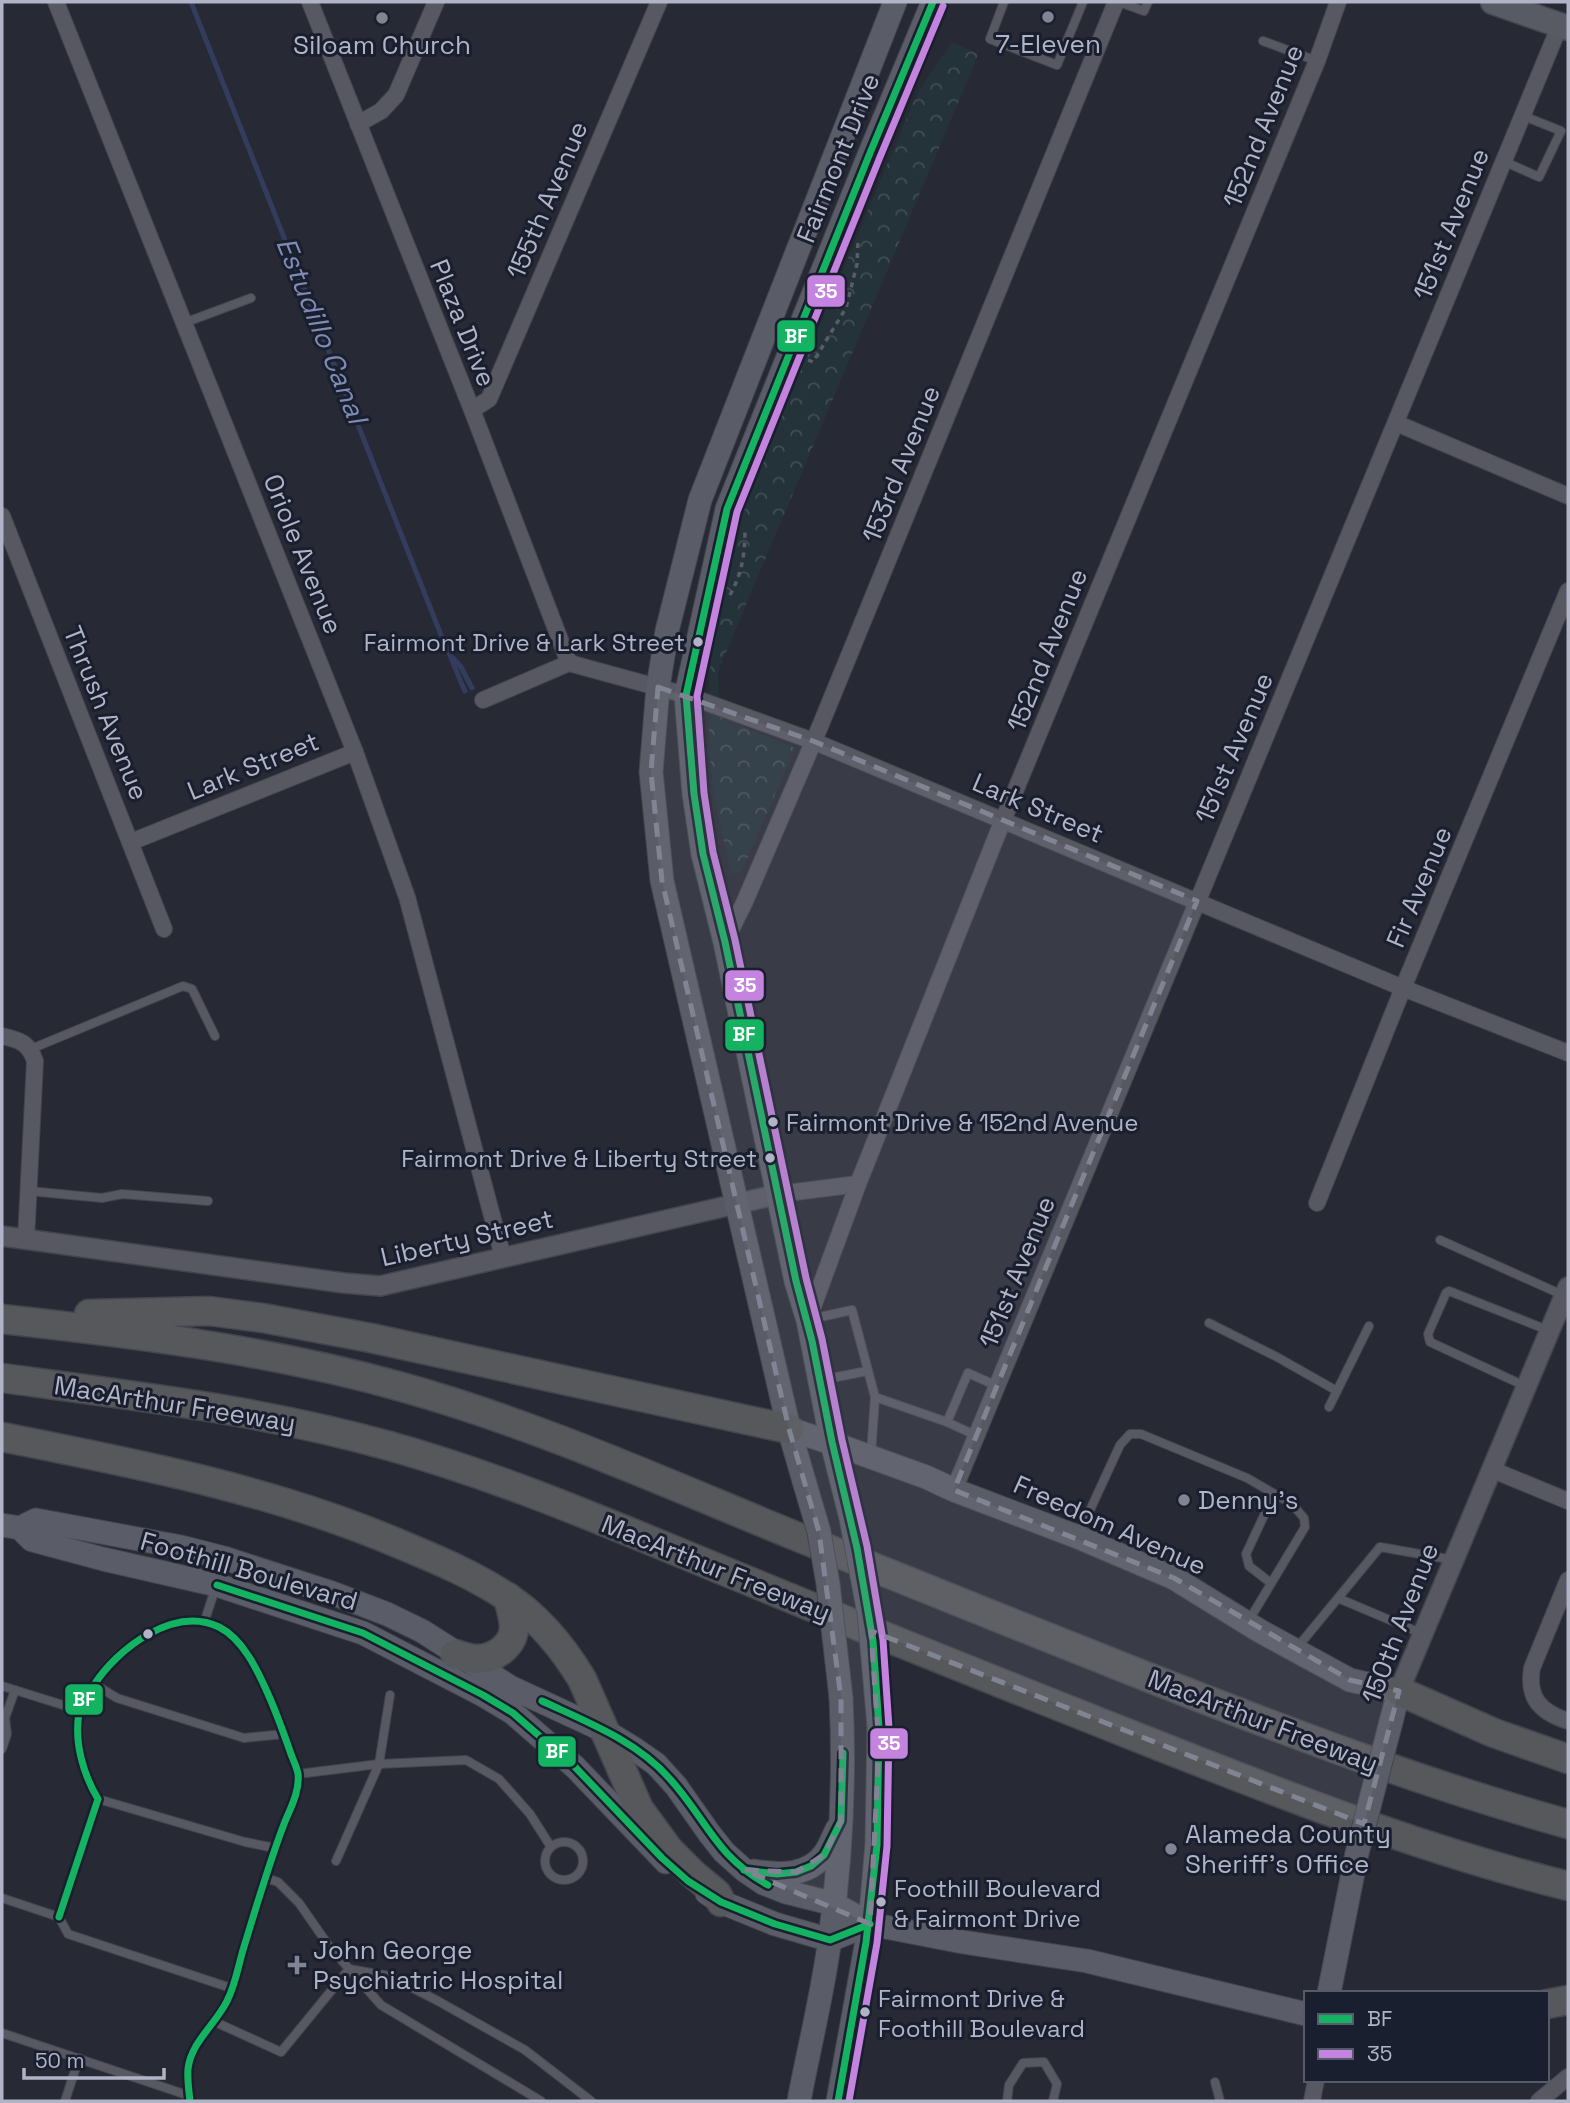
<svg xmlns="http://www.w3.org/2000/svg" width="1570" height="2103" font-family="'Space Grotesk',sans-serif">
	<defs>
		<pattern id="forest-crowns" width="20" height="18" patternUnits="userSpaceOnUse" patternTransform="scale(1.75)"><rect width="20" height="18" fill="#24323a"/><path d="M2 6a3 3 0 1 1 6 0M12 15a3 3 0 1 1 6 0" fill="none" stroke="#414d55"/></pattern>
	</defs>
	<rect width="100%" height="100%" fill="#272a34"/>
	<!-- forest -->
	<path fill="url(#forest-crowns)" d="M952,42L978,54L974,65L718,671L720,717L795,748L741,873H731C726,848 719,824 715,799C700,700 712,608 741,513L913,103L922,86Z"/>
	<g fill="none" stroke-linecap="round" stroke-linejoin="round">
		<!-- stream -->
		<g stroke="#343c5d" stroke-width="5">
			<path d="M191,2L441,635C450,653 456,672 465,691"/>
			<path d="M453,658L461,667L472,688"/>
		</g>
		<defs>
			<g id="service">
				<path d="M1004,2L990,39L1057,65L1083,2"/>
				<path d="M1119,2L1144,11L1148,2"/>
				<path d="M1263,41L1317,61"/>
				<path d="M1503,161L1539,177L1561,131L1521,115"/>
				<path d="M184,323L251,298"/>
				<path d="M31,1049L183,986L192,989L215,1036"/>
				<path d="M29,1191L102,1198L122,1194L208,1201"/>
				<path d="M1440,1240L1565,1296"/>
				<path d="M811,1319L852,1310L875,1397L947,1422L977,1436"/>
				<path d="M1209,1323L1277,1357L1337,1391"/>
				<path d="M822,1380L867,1371"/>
				<path d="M1527,1387L1430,1342L1428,1334L1446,1293L1449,1291L1550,1331"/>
				<path d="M1329,1407L1369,1326"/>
				<path d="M947,1422L968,1373L997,1386"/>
				<path d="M871,1454L875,1397"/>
				<path d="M1079,1534L1120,1445L1130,1434H1141L1247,1478L1292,1504L1304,1518L1305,1527L1248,1622"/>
				<path d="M1271,1583L1249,1566L1246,1554L1274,1494"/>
				<path d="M1340,1599L1423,1634"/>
				<path d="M204,1623L216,1586"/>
				<path d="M1296,1649L1380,1547L1454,1560"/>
				<path d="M94,1684L117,1698L244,1738L284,1734"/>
				<path d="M2,1686L79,1710"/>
				<path d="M2,1749L7,1734L5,1718L15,1690"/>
				<path d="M298,1774L379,1764L466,1760L499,1779L530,1814L551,1847"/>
				<circle cx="564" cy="1861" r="19"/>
				<path d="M336,1861L379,1764L390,1695"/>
				<path d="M266,1878L278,1882L299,1903L329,1946L381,2005L541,2101"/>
				<path d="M2,1898L59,1917L68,1934L231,1988"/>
				<path d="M59,1917L98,1799"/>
				<path d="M213,2021L281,2052L349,1969L389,1976L438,2001L525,2050L591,2101"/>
				<path d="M2,2033L190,2096"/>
				<path d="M1215,2082L1220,2101"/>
				<path d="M65,2101L79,2058"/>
				<path d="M190,2101L188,2068L196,2045L227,2001L275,1848L297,1790L298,1774C286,1737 256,1644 219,1627C182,1610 130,1639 106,1667C100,1674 96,1682 91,1689C87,1696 80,1705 79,1712C78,1719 79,1727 79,1734C80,1759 84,1777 98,1799L245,1842L275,1848"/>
				<path d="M1007,2101L1009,2085L1023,2063L1044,2062L1057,2084L1053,2101"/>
			</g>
			<g id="minor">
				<path d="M56,2L355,752L407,897L503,1257"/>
				<path d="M310,2L472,410L569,663"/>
				<path d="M358,124L381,111L396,95L436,2"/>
				<path d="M472,410L489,399L659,2"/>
				<path d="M1396,423L1568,496"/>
				<path d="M2,516L164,929"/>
				<path d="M483,700L569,663L686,695L813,741L1403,988L1568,1053"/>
				<path d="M131,842L355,752"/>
				<path d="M725,942L745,901L821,724L1116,2"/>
				<path d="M2,1036C20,1040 29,1043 35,1061L26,1240"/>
				<path d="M779,1194L858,1184"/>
				<path d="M1317,1203L1403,988L1568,591"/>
				<path d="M808,1320L858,1184L999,830L1317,61L1338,2"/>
				<path d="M1493,1470L1568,1501"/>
				<path d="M954,1490L1560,25"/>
				<path d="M1568,1580L1532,1668C1527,1698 1540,1712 1568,1721"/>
				<path d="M1312,2101L1316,2080"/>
				<path d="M1539,2101L1568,2077"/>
			</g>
			<g id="tertiary">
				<path d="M2,1236L344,1283L380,1286L779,1194"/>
				<path d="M1399,1691L1568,1287"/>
			</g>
			<g id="secondary">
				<path d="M789,1429L832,1443L926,1477L954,1490L1078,1537L1174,1578L1260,1631L1350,1680L1399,1691L1391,1722"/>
				<path d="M804,1481L789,1429L662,881L651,772L658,687L667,631L700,500L895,2"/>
				<path d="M851,1518L832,1443L808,1320L796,1281L725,942L703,854L694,794L686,695L727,509L870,153L933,2"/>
				<path d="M2,1525L20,1528L32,1540L103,1559L217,1585L363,1633L483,1695L513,1713L575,1767L666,1862"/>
				<path d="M20,1528L36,1520L181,1547L224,1558L332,1593L387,1614L422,1631L510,1687L605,1731L633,1748L656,1764L676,1786L709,1833L724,1852L744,1870L763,1883L786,1892L834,1904L870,1924L963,1942L1087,1961L1306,2014"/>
				<path d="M754,1871C778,1875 809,1877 825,1853C830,1846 833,1837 837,1829"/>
				<path d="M707,1893L721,1902L775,1924L830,1940L870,1924"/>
				<path d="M1329,1993L1357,1853"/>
				<path d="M799,2101C809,2047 823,1993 830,1938C841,1858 845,1778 841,1698"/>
				<path d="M838,2101L870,1924L877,1844L879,1726"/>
			</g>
			<path id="primary" d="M1493,2L1568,28"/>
			<g id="motorway">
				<path d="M89,1314L209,1311L263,1318L371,1338L789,1429"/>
				<path d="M2,1319C139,1334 269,1350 402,1387C538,1425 668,1484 798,1537C914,1584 1029,1630 1145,1676C1285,1731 1424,1784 1568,1824"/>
				<path d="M2,1378C131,1395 260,1410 386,1445C509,1479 626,1531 744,1579C877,1634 1010,1687 1144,1740C1283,1795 1423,1850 1568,1886"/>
				<path d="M2,1437C138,1464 274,1490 402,1545C438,1560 474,1575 507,1597C538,1617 563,1648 582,1679L639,1809L669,1850L693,1874L717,1894L721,1902"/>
				<path d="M455,1654C462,1656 470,1659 477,1659C496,1659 515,1644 514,1625C513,1615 510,1606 508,1597"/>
				<path d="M1399,1691L1494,1733L1568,1759"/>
				<path d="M1547,2004L1568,2000"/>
			</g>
		</defs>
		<!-- service casing -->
		<use href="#service" stroke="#43454d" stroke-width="10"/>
		<!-- minor casing -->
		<use href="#minor" stroke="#43454d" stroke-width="18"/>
		<!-- tertiary casing -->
		<use href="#tertiary" stroke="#43454d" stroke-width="22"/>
		<!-- secondary casing -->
		<use href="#secondary" stroke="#43454d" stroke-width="25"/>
		<!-- primary casing -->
		<use href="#primary" stroke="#444751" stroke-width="27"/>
		<!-- motorway casing -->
		<use href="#motorway" stroke="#44464f" stroke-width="31"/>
		<!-- path -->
		<g stroke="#595c64" stroke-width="3.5" stroke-dasharray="5 5" stroke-linecap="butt">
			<path d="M808,360L813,362L846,308L857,264L858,242"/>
			<path d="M730,595C742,573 745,554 745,529"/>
		</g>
		<!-- service -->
		<use href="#service" stroke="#575862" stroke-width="8"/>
		<!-- minor -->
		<use href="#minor" stroke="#575862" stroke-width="16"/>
		<!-- tertiary -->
		<use href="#tertiary" stroke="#575862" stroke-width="19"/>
		<!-- secondary -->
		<use href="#secondary" stroke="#5a5d68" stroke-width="23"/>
		<!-- primary -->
		<use href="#primary" stroke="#595b64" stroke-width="24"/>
		<!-- motorway -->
		<use href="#motorway" stroke="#57585c" stroke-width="28"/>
		<defs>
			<g id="secondary-bridge">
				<path d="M804,1481L819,1532L828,1584L841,1698"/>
				<path d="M851,1518L869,1613L879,1726"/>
				<path d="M1357,1853L1391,1722"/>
			</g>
		</defs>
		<!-- secondary-bridge casing -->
		<use href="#secondary-bridge" stroke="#43454d" stroke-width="25" stroke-linecap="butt"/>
		<!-- secondary-bridge -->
		<use href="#secondary-bridge" stroke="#5a5d68" stroke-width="23"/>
		<defs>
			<g id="bus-1">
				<path d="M217,1585L363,1633L483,1695L513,1713L575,1767L662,1858L688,1881L721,1902L775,1924L830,1940L870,1924"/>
				<path d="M542,1701C587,1722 637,1741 670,1779C707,1820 716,1857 768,1885"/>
				<path d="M744,1870L777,1874L796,1872L811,1866L824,1855L841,1821L843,1753"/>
				<path d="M59,1917L98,1799C83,1774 74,1742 79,1713C81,1702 88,1693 94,1685C117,1649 174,1605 219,1627C243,1639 258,1671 268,1694C277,1714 284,1734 291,1754C293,1760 297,1767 298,1774C300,1791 290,1809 284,1824C268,1866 256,1908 243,1950C238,1967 235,1986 227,2001C216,2024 191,2042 188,2069C187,2079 189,2091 190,2101"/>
				<path d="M838,2101L866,1942L877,1845L879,1728L873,1641L857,1548L832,1442L812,1341L796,1281L725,942L703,854L694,794L686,695L727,509L870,153L933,2"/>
			</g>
			<path id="bus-2" d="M849,2101L877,1943L887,1846L889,1728L883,1640L867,1546L842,1440L822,1339L806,1278L735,940L713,852L704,793L697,696L737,512L880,157L943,6"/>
		</defs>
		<!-- bus-1 casing -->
		<use href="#bus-1" stroke="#1a1f2f" stroke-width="12"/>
		<!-- bus-2 casing -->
		<use href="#bus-2" stroke="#1a1f2f" stroke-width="12"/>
		<!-- bus-1 -->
		<use href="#bus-1" stroke="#13b361" stroke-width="7"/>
		<!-- bus-2 -->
		<use href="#bus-2" stroke="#c483df" stroke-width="7"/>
	</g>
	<!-- marked area -->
	<path fill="#808493" fill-opacity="0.2" stroke="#808493" stroke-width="5" stroke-dasharray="14 9" stroke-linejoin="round" d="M658,687L813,741L1197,901L954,1490L1174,1578L1350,1680L1399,1691L1364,1824L871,1631L879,1747L870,1924L744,1870L796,1872L824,1855L841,1821V1698L819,1532L789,1429L662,881L651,772Z"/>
	<!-- markers -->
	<g fill="#808493" stroke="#1a1f2f" stroke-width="2.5">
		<circle cx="1048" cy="17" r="7"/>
		<circle cx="382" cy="18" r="7"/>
		<circle cx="1184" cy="1500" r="7"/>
		<circle cx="1171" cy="1849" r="7"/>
		<path d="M293.5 1954.5h7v7h7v7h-7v7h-7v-7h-7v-7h7z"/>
	</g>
	<g fill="#b0b4c6" stroke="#1a1f2f" stroke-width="2.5">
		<circle cx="698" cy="642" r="6"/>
		<circle cx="773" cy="1122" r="6"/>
		<circle cx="770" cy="1158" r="6"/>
		<circle cx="148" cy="1634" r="6"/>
		<circle cx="881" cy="1902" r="6"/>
		<circle cx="865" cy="2012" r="6"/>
	</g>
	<g text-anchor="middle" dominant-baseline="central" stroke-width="6" stroke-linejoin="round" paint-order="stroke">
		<!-- bus labels -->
		<g font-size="24" fill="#b0b4c6" stroke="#1a1f2f" text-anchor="start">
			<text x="685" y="642" text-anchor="end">Fairmont Drive &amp; Lark Street</text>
			<text x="786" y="1122">Fairmont Drive &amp; 152nd Avenue</text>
			<text x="757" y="1158" text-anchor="end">Fairmont Drive &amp; Liberty Street</text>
			<text x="894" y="1888">Foothill Boulevard<tspan x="894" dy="30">&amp; Fairmont Drive</tspan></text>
			<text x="878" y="1998">Fairmont Drive &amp;<tspan x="878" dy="30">Foothill Boulevard</tspan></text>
		</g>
		<!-- poi labels -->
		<g font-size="26" fill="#b0b4c6" stroke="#1a1f2f" text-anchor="start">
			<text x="1048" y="44" text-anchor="middle">7-Eleven</text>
			<text x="382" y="45" text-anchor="middle">Siloam Church</text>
			<text x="1198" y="1500">Denny's</text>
			<text x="1185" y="1834">Alameda County<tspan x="1185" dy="30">Sheriff's Office</tspan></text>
			<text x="313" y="1950">John George<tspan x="313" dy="30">Psychiatric Hospital</tspan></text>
		</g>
		<!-- street labels -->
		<g font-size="26" fill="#b0b4c6" stroke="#1a1f2f">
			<text transform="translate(1263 126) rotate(-68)">152nd Avenue</text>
			<text transform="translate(838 158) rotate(-68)">Fairmont Drive</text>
			<text transform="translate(547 200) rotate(-67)">155th Avenue</text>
			<text transform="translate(1451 224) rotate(-68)">151st Avenue</text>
			<text transform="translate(463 323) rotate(68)">Plaza Drive</text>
			<text transform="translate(901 464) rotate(-68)">153rd Avenue</text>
			<text transform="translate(303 554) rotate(68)">Oriole Avenue</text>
			<text transform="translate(1047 650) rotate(-68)">152nd Avenue</text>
			<text transform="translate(106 713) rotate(68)">Thrush Avenue</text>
			<text transform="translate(1234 748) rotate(-67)">151st Avenue</text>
			<text transform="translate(253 766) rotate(-22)">Lark Street</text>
			<text transform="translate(1038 808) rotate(23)">Lark Street</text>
			<text transform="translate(1419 887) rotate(-67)">Fir Avenue</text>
			<text transform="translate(467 1238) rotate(-13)">Liberty Street</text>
			<text transform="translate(1017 1272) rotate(-68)">151st Avenue</text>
			<text transform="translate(175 1404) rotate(9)">MacArthur Freeway</text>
			<text transform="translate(1110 1525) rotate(24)">Freedom Avenue</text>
			<text transform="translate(716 1568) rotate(22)">MacArthur Freeway</text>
			<text transform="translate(249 1571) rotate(16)">Foothill Boulevard</text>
			<text transform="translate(1400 1623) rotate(-69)">150th Avenue</text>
			<text transform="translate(1263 1721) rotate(21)">MacArthur Freeway</text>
		</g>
		<!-- water labels -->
		<g font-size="28" font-style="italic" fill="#7f8bb3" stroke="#1a1f2f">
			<text transform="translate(322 330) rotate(68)">Estudillo Canal</text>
		</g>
	</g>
	<g stroke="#1a1f2f" stroke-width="2.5">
		<rect x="806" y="274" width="40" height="34" rx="7" fill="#c483df"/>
		<rect x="776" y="319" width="40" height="34" rx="7" fill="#13b361"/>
		<rect x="724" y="969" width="41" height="33" rx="7" fill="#c483df"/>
		<rect x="724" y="1018" width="41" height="34" rx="7" fill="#13b361"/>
		<rect x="64" y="1683" width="40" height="33" rx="7" fill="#13b361"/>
		<rect x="869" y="1727" width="40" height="33" rx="7" fill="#c483df"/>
		<rect x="537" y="1735" width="40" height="33" rx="7" fill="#13b361"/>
	</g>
	<g font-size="19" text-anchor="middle" font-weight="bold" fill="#fff">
		<text x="826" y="298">35</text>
		<text x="796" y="343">BF</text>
		<text x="745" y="992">35</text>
		<text x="744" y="1041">BF</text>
		<text x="84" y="1706">BF</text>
		<text x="889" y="1750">35</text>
		<text x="557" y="1758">BF</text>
	</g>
	<!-- border -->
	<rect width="1570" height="2103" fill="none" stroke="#b0b4c6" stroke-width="7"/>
	<!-- legend -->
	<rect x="1304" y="1991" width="245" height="91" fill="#1a1f2f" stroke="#565b6b" stroke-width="2"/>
	<rect x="1318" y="2014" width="35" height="10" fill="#13b361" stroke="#565b6b" stroke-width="2"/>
	<text x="1367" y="2026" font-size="21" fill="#b0b4c6">BF</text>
	<rect x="1318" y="2049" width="35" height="10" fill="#c483df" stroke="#565b6b" stroke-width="2"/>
	<text x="1367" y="2061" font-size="21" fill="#b0b4c6">35</text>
	<!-- scale -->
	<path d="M24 2068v10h140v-10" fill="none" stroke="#b0b4c6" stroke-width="3.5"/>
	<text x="35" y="2068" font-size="21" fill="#b0b4c6" stroke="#1a1f2f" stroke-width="5" paint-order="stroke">50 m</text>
</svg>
